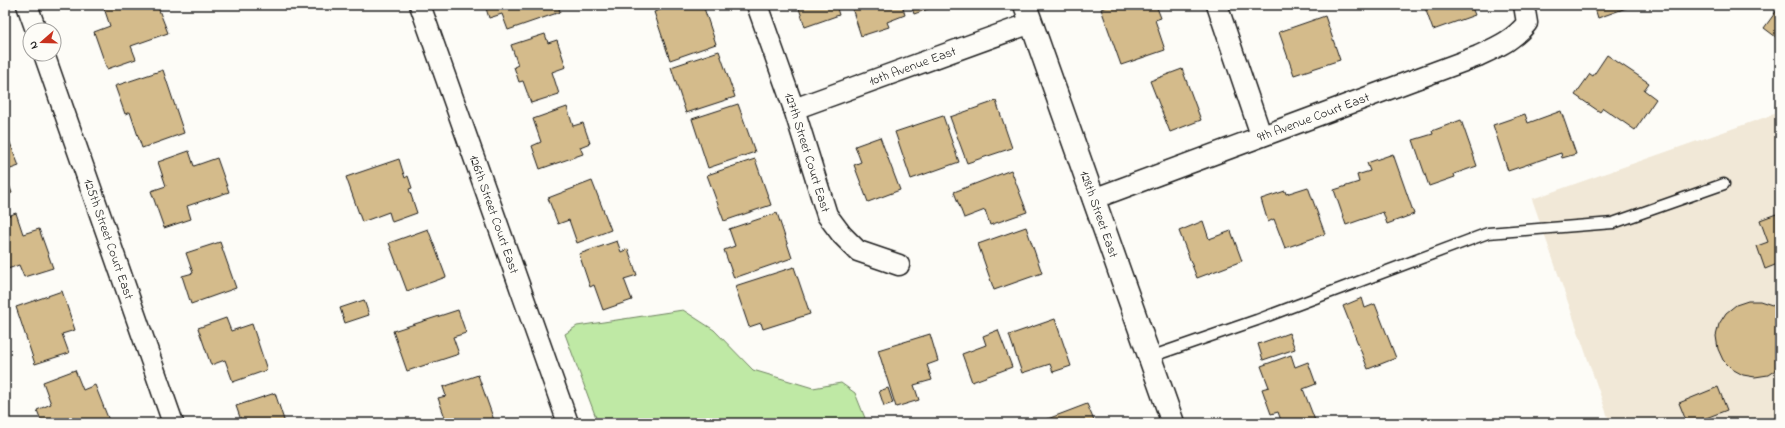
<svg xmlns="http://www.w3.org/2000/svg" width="1785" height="428" font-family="'Indie Flower',sans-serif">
	<rect width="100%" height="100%" fill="#fdfcf7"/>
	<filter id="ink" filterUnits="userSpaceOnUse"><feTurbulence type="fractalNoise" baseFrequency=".025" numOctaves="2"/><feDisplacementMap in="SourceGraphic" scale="8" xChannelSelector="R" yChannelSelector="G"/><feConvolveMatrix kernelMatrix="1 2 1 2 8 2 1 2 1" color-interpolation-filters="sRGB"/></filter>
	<g filter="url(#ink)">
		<!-- built -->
		<path fill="#f1e8d7" d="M1780,112V423H1610L1532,199Z"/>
		<!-- green -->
		<path fill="#bfe9a5" stroke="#6e8260" d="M683,310L714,330L753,370L813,388L841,383L855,393L867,423H598L565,334L577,326Z"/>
		<!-- building -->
		<g fill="#d4bb8b" stroke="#1c1c1c">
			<path d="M103,5H138L139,6L157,5L168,33L131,46L136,59L107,69L94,32L110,26Z"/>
			<path d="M485,5H558L560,12L508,30L502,14L489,18Z"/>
			<path d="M674,5H703L716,44L670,60L654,12Z"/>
			<path d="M798,5H836L839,15L805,27Z"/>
			<path d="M851,5H902L905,15L887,22L889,27L861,36Z"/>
			<path d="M911,5H939L914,14Z"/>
			<path d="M1111,5H1156L1161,18L1155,20L1165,50L1121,65L1101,9Z"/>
			<path d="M1424,5H1471L1475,15L1433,30Z"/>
			<path d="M1594,5H1629V7L1598,18Z"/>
			<path d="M1780,6V40L1764,28Z"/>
			<path d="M1325,16L1340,60L1294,75L1279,32Z"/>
			<path d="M545,34L548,43L557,40L566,67L552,72L559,94L531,103L523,81L519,82L514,67L518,65L511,45Z"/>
			<path d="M719,51L735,97L686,113L671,67Z"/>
			<path d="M1607,55L1649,83L1644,90L1656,99L1635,130L1603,108L1600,112L1575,95L1590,74L1593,76Z"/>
			<path d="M1182,69L1201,120L1170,132L1150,81Z"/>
			<path d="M163,70L184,133L142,148L130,112L125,114L115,86Z"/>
			<path d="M996,101L1012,148L967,163L950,117Z"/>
			<path d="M738,104L755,152L708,168L692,119Z"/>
			<path d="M567,107L573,126L583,123L590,143L580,147L583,154L540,169L532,146L541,142L533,119Z"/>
			<path d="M1561,111L1576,154L1562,158L1561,153L1508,171L1493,125L1525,114L1528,123Z"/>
			<path d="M943,116L959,162L911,179L895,132Z"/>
			<path d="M1461,120L1477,166L1454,174L1455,177L1429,186L1413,140L1433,134L1432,131Z"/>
			<path d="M5,130L19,166L5,171Z"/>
			<path d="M880,137L900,190L868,202L854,165L861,162L855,146Z"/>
			<path d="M189,151L194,166L217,158L229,192L187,206L191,219L164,228L151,191L166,186L158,162Z"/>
			<path d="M1393,154L1414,214L1387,224L1383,212L1346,225L1334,190L1359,182L1357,175L1370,171L1367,163Z"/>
			<path d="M399,159L405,178L408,176L412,188L409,189L417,213L392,222L389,212L362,222L346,177Z"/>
			<path d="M755,159L771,205L724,221L707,175Z"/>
			<path d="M1011,170L1027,212L990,225L985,210L964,218L954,192Z"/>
			<path d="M5,174L12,193L5,195Z"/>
			<path d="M592,181L611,230L577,243L569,220L558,224L548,198Z"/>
			<path d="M1308,187L1325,234L1285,248L1274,219L1268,222L1261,199L1285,191L1286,194Z"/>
			<path d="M16,213L23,234L39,229L53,268L24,277L19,265L5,270V217Z"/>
			<path d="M777,213L792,258L734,278L724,250L735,246L729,229Z"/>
			<path d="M1779,213L1780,263L1765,269L1757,246L1768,242L1760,220Z"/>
			<path d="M1203,221L1209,239L1231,231L1242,261L1197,278L1179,231Z"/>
			<path d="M1026,227L1042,273L994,290L978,244Z"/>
			<path d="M428,229L446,277L407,291L389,243Z"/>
			<path d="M617,241L621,252L628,249L637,275L624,279L632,300L603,310L594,285L590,287L579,254Z"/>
			<path d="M220,242L236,288L191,304L182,276L193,273L186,253Z"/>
			<path d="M794,267L810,314L763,329L761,323L749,327L735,286Z"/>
			<path d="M62,291L75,330L62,334L69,353L35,364L16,307Z"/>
			<path d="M1362,298L1365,308L1375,304L1396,358L1368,369L1343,306Z"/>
			<path d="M364,300L369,315L345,323L340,308Z"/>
			<path d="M1748,301H1760L1772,305L1780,311V367L1768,375L1755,377L1743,375L1732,369L1723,360L1718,349L1716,336L1719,324L1726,313L1736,305Z"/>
			<path d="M458,310L466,333L453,337L459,354L407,371L393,331Z"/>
			<path d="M226,318L231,331L252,324L267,370L233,382L225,360L211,365L198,328Z"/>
			<path d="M1055,319L1071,366L1053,372L1050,364L1022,373L1009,335Z"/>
			<path d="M998,330L1012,367L972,382L962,354L986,345L983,336Z"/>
			<path d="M1289,333L1295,349L1263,360L1258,344Z"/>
			<path d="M930,334L938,361L927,365L932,380L914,385L919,400L896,407L878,350Z"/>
			<path d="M1291,355L1295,367L1308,362L1316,384L1303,389L1316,423H1282L1278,412L1271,414L1262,389L1269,387L1261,366Z"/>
			<path d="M75,370L83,390L95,385L110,423H42L37,410L51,404L43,382Z"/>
			<path d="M478,375L495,423H457L456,420L447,423L438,398L446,396L443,387Z"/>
			<path d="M1718,387L1727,410L1693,423H1687L1679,403Z"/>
			<path d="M888,388L893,403L884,406L879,391Z"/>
			<path d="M275,393L285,423H242L236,406Z"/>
			<path d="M1087,404L1095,423H1037Z"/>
		</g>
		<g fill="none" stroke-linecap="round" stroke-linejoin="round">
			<defs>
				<path id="service" d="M1150,357L1257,320L1488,233L1613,223L1724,184"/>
				<g id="minor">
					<path d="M27,5L36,30"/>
					<path id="s1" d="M420,5L568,423"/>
					<path id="s2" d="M757,5L794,109L827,215L842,235L858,251L899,265"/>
					<path d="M1217,5L1261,135"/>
					<path id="s3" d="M44,54L173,423"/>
					<path id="s4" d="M794,109L1031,23"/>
					<path id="s5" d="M1093,199L1478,56C1497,47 1514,40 1527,23L1524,5"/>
				</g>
				<g id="tertiary">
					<path id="s6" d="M1025,5L1173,423"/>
				</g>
			</defs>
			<!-- service casing -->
			<use href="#service" stroke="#1c1c1c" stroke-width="13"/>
			<!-- minor casing -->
			<use href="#minor" stroke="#1c1c1c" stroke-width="23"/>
			<!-- tertiary casing -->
			<use href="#tertiary" stroke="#1c1c1c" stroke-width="25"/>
			<!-- service -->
			<use href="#service" stroke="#fdfcf7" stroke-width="10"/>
			<!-- minor -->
			<use href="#minor" stroke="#fdfcf7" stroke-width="20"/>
			<!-- tertiary -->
			<use href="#tertiary" stroke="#fdfcf7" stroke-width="22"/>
		</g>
	</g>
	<g text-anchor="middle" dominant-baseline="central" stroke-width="4" stroke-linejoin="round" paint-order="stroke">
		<!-- street labels -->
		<g font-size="13" fill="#1c1c1c" stroke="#fdfcf7">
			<text stroke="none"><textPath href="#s4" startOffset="126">10th Avenue East</textPath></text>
			<text stroke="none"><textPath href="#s5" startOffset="235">9th Avenue Court East</textPath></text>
			<text stroke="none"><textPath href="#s2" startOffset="156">127th Street Court East</textPath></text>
			<text stroke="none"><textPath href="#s1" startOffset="222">126th Street Court East</textPath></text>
			<text stroke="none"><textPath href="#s6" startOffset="222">128th Street East</textPath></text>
			<text stroke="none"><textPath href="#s3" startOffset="196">125th Street Court East</textPath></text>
		</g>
	</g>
	<!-- margin -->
	<rect width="1785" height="428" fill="none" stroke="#fdfcf7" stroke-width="20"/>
	<rect x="10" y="10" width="1765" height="408" fill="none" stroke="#1c1c1c" stroke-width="1.5" filter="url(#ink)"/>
	<!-- north arrow -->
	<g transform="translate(42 42) rotate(250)"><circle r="19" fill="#fdfcf7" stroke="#a3a29f"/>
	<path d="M0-3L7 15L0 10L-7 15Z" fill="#c8321e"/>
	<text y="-6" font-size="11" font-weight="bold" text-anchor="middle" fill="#1c1c1c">N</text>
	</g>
</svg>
